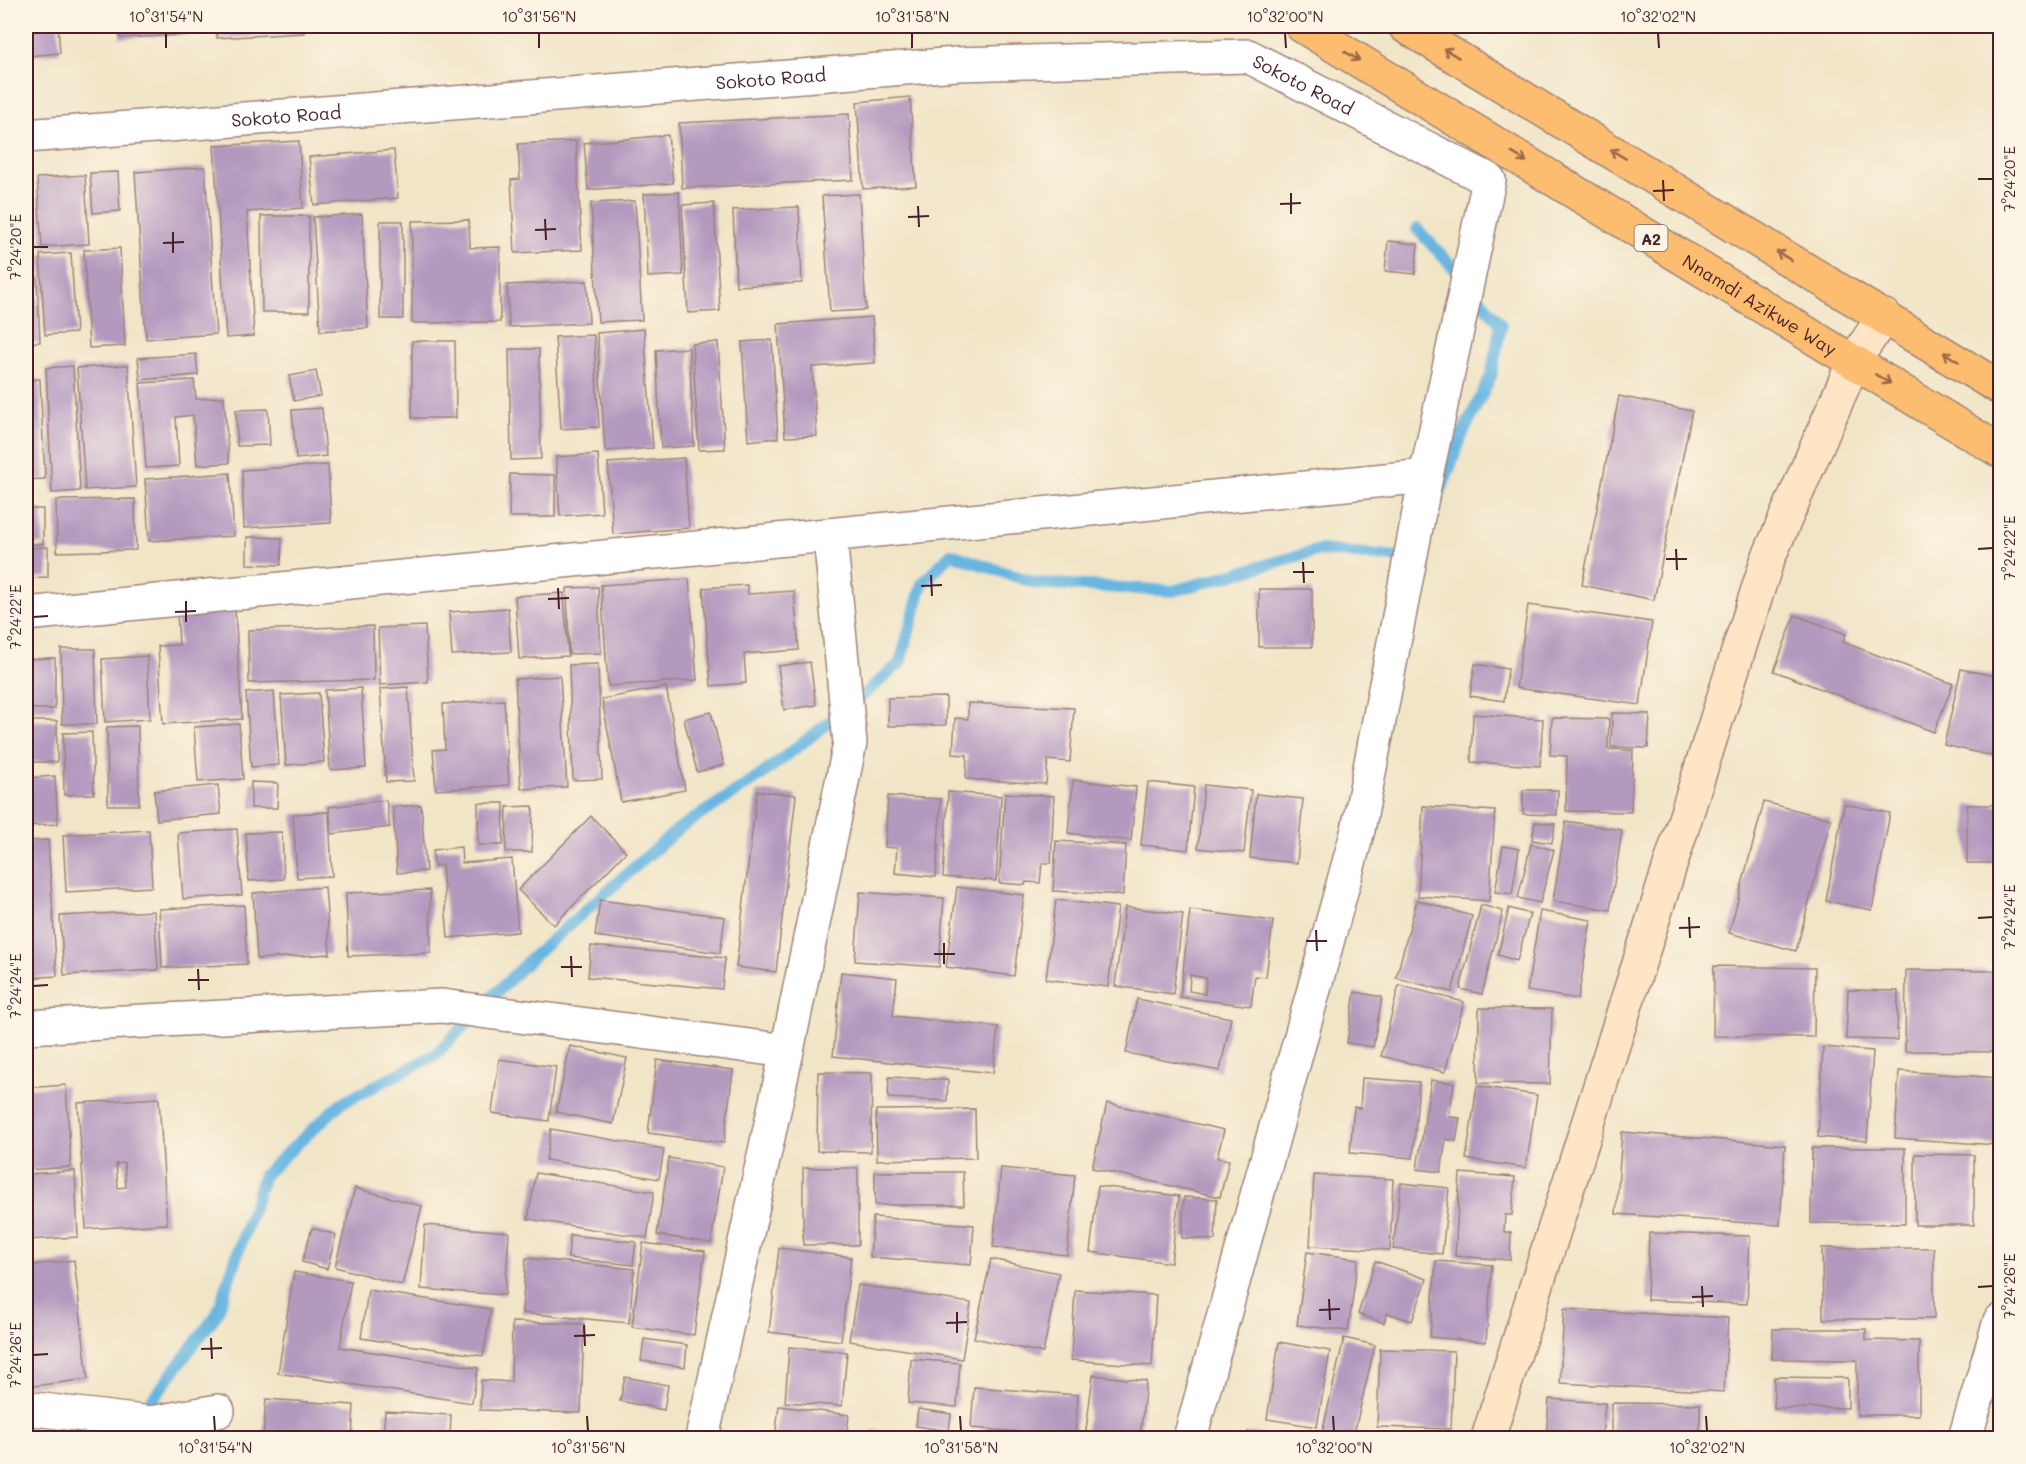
<svg xmlns="http://www.w3.org/2000/svg" width="2026" height="1464" font-family="Mali,sans-serif">
	<rect width="100%" height="100%" fill="#fcf5e5"/>
	<filter id="ink" filterUnits="userSpaceOnUse"><feTurbulence type="fractalNoise" baseFrequency=".0167" numOctaves="2"/><feDisplacementMap in="SourceGraphic" scale="12" xChannelSelector="R" yChannelSelector="G"/><feConvolveMatrix kernelMatrix="1 2 1 2 8 2 1 2 1" color-interpolation-filters="sRGB"/></filter>
	<filter id="wash" filterUnits="userSpaceOnUse"><feTurbulence type="fractalNoise" baseFrequency=".008" numOctaves="4" result="noise"/><feDisplacementMap in="SourceGraphic" scale="24" xChannelSelector="R" yChannelSelector="G"/><feGaussianBlur stdDeviation="1.35" result="paint"/><feColorMatrix in="noise" values="0 0 0 0 0 0 0 0 0 0 0 0 0 0 0 0 0 1.4 0 .05"/><feComposite in="paint" operator="in"/></filter>
	<g filter="url(#wash)">
		<rect width="100%" height="100%" fill="#f1e5c7"/>
		<g fill="none" stroke-linecap="round" stroke-linejoin="round">
			<!-- stream -->
			<g stroke="#67b5e1" stroke-width="12">
				<path d="M1417,229L1463,278L1501,325L1491,376L1463,433L1433,511"/>
				<path d="M123,1438L217,1314L264,1175L340,1104L435,1055L528,961L677,830L760,776L859,699L900,663L922,584L951,554L1035,583L1173,591L1319,550L1410,558"/>
			</g>
		</g>
		<g id="blocks">
			<!-- building -->
			<g fill="#b499bf" fill-rule="evenodd">
				<path d="M27,26H58L60,53L29,56Z"/>
				<path d="M120,26H204V34L120,38Z"/>
				<path d="M216,26H304V33L217,38Z"/>
				<path d="M910,97L916,186L863,189L857,102Z"/>
				<path d="M849,114L853,180L682,188L679,123Z"/>
				<path d="M668,135L673,183L588,190L584,143Z"/>
				<path d="M299,141L303,208L247,212L254,336L226,338L214,146Z"/>
				<path d="M576,141L582,250L515,253L511,180L520,179L518,144Z"/>
				<path d="M394,150L398,198L314,205L309,157Z"/>
				<path d="M205,167L216,334L146,339L135,172Z"/>
				<path d="M118,172L120,211L93,213L90,173Z"/>
				<path d="M85,175L89,244L42,247L37,178Z"/>
				<path d="M26,189H27L31,240L26,241Z"/>
				<path d="M679,192L683,275L648,277L644,194Z"/>
				<path d="M859,194L866,310L830,312L822,196Z"/>
				<path d="M635,201L642,320L598,322L591,203Z"/>
				<path d="M714,203L720,311L688,313L682,205Z"/>
				<path d="M799,207L802,283L736,286L733,210Z"/>
				<path d="M362,214L368,328L320,331L313,217Z"/>
				<path d="M261,216H309V312H262Z"/>
				<path d="M469,220L470,248L500,247V322L412,323V221Z"/>
				<rect x="380" y="221" width="23" height="98"/>
				<path d="M1388,241L1418,244L1415,274L1385,271Z"/>
				<path d="M120,248L125,346L89,348L84,250Z"/>
				<path d="M71,253L76,333L45,335L40,255Z"/>
				<path d="M37,277L40,342L26,343V278Z"/>
				<path d="M587,281L589,323L509,327L507,285Z"/>
				<path d="M872,317L875,363L812,367L817,436L785,437L778,324Z"/>
				<path d="M644,329L653,448L605,451L597,333Z"/>
				<path d="M594,335L599,427L561,429L555,337Z"/>
				<path d="M772,340L778,438L748,441L742,342Z"/>
				<path d="M412,341H455L456,418H412Z"/>
				<path d="M718,342L725,449L699,450L692,344Z"/>
				<path d="M689,348L694,446L661,448L656,350Z"/>
				<path d="M509,349H539L541,459L511,460Z"/>
				<path d="M196,354L198,375L140,380L138,358Z"/>
				<path d="M128,365L136,487L85,490L77,368Z"/>
				<path d="M73,366L80,491L52,493L46,368Z"/>
				<path d="M316,371L321,396L294,401L289,376Z"/>
				<path d="M40,379L45,479L26,480V380Z"/>
				<path d="M194,380L196,399L224,397L229,463L197,465L193,415L176,417L179,466L146,468L140,383Z"/>
				<path d="M1619,396L1692,411L1654,600L1582,585Z"/>
				<path d="M322,408L326,456L296,459L292,410Z"/>
				<path d="M268,409L270,445L237,446L236,410Z"/>
				<path d="M598,454L602,513L560,516L556,457Z"/>
				<path d="M684,458L689,528L613,534L608,463Z"/>
				<path d="M328,465L331,523L244,528L242,470Z"/>
				<path d="M230,473L234,536L149,541L145,479Z"/>
				<path d="M510,474L555,475V517H509Z"/>
				<path d="M135,499L136,550L57,552L56,500Z"/>
				<rect x="26" y="509" width="17" height="35"/>
				<path d="M247,537L282,538L281,565L247,564Z"/>
				<path d="M48,547V577L26,578V548Z"/>
				<path d="M689,579L697,680L608,686L601,585Z"/>
				<path d="M747,585L748,594L794,591L799,650L744,654L746,683L711,686L703,588Z"/>
				<path d="M598,587L601,653L569,654L567,588Z"/>
				<rect x="1259" y="589" width="53" height="58"/>
				<path d="M564,593L568,656L519,659L515,596Z"/>
				<path d="M1528,605L1652,622L1640,705L1516,688Z"/>
				<path d="M508,608L511,652L452,655L449,612Z"/>
				<path d="M235,609L242,719L163,724L158,646L179,645L177,613Z"/>
				<path d="M1795,615L1846,634L1843,642L1953,684L1934,732L1774,671Z"/>
				<path d="M373,626L374,680L249,683L248,630Z"/>
				<path d="M425,626L428,682L380,685L378,628Z"/>
				<path d="M61,649H95L97,724H62Z"/>
				<path d="M147,656L150,719L105,722L102,659Z"/>
				<path d="M55,658V709H26V659Z"/>
				<path d="M810,662L816,705L784,710L778,666Z"/>
				<path d="M598,664L602,779L573,780L569,665Z"/>
				<path d="M1475,664L1508,669L1504,701L1470,696Z"/>
				<path d="M1961,669L2000,677V741L1997,757L1944,745Z"/>
				<path d="M560,676L567,787L521,789L515,679Z"/>
				<path d="M408,687L414,781L386,782L380,689Z"/>
				<path d="M666,687L685,790L621,802L602,699Z"/>
				<path d="M361,688L366,768L330,770L325,690Z"/>
				<path d="M274,691L279,765L251,767L246,693Z"/>
				<path d="M319,693L324,762L286,765L281,695Z"/>
				<path d="M946,697V725L888,726V698Z"/>
				<path d="M504,700L509,785L436,790L433,750L445,749L443,704Z"/>
				<path d="M968,703L1074,708L1070,762L1048,760L1046,784L966,779L967,755L953,754L955,718L968,719Z"/>
				<path d="M711,712L724,765L697,772L684,719Z"/>
				<path d="M1612,713L1650,714L1648,748L1611,747Z"/>
				<path d="M1473,714L1543,719L1540,766L1471,762Z"/>
				<path d="M1552,718L1609,719L1608,749L1633,750L1631,812L1566,811L1567,756L1550,755Z"/>
				<rect x="26" y="721" width="31" height="41"/>
				<path d="M239,724L243,779L198,782L194,727Z"/>
				<path d="M138,726L139,805H108L107,727Z"/>
				<path d="M92,732L94,794L64,795L63,733Z"/>
				<path d="M55,776L58,824L26,826V778Z"/>
				<path d="M1073,780L1136,787L1131,841L1068,833Z"/>
				<path d="M251,782L278,783L277,808H251Z"/>
				<path d="M1148,782L1194,787L1188,850L1141,845Z"/>
				<path d="M218,785L221,814L157,820L154,791Z"/>
				<path d="M1204,785L1251,790L1244,853L1198,848Z"/>
				<path d="M1523,790H1558L1557,815L1523,814Z"/>
				<path d="M757,791L796,795L776,972L736,967Z"/>
				<path d="M948,792L1001,796L996,881L943,877Z"/>
				<path d="M1005,793L1054,796L1051,863H1042L1040,883L1026,882L1025,885L999,883Z"/>
				<path d="M1256,794L1303,799L1297,863L1250,858Z"/>
				<path d="M888,796L941,799L936,877L895,873L897,848L885,847Z"/>
				<path d="M386,800L390,827L332,834L329,807Z"/>
				<path d="M1764,802L1831,819L1796,951L1729,933Z"/>
				<path d="M478,803H504L503,845H478Z"/>
				<path d="M1844,804L1890,813L1872,910L1826,901Z"/>
				<path d="M421,805L426,871L397,873L393,807Z"/>
				<rect x="1967" y="805" width="33" height="58"/>
				<path d="M533,806L532,852H506L507,807Z"/>
				<path d="M1423,806L1495,811L1489,901L1418,896Z"/>
				<path d="M329,812L332,876L297,878L293,814Z"/>
				<path d="M591,816L626,852L554,925L518,890Z"/>
				<path d="M1566,821L1622,830L1610,910L1553,901Z"/>
				<path d="M1535,822L1555,824L1552,843L1532,840Z"/>
				<path d="M237,829L242,895L183,899L178,833Z"/>
				<path d="M149,830L152,887L66,892L63,835Z"/>
				<path d="M282,832L284,879L249,881L246,833Z"/>
				<path d="M48,840L57,976L26,978V841Z"/>
				<path d="M1056,841L1126,845L1123,895L1053,891Z"/>
				<path d="M1531,844L1554,850L1540,903L1518,898Z"/>
				<path d="M1503,846L1519,849L1512,894L1495,892Z"/>
				<path d="M461,847L462,863L512,859L518,932L448,938L442,865L434,866L433,850Z"/>
				<path d="M325,887L330,954L257,959L253,893Z"/>
				<path d="M957,887L1024,895L1014,976L946,967Z"/>
				<path d="M430,890L431,953L348,956L346,893Z"/>
				<path d="M860,892L944,898L939,967L855,961Z"/>
				<path d="M600,900L725,917L720,953L595,936Z"/>
				<path d="M1056,900L1118,907L1108,987L1046,979Z"/>
				<path d="M1417,900L1472,916L1452,992L1396,978Z"/>
				<path d="M244,905L247,964L162,968L159,909Z"/>
				<path d="M1481,905L1503,911L1482,994L1460,989Z"/>
				<path d="M1125,907L1183,914L1173,994L1115,986Z"/>
				<path d="M1509,908L1530,914L1517,961L1498,955Z"/>
				<path d="M1190,910L1273,921L1266,977L1255,976L1251,1006L1180,997ZM1190,975L1206,978L1205,994L1189,991Z"/>
				<path d="M154,911L158,970L64,975L60,916Z"/>
				<path d="M1540,911L1591,920L1578,999L1527,991Z"/>
				<path d="M591,946L725,958L722,989L588,977Z"/>
				<path d="M1714,966L1815,968L1814,1037L1713,1036Z"/>
				<path d="M1906,970L2000,971V1052L1905,1051Z"/>
				<path d="M841,972L897,978L893,1016L998,1027L993,1073L833,1056Z"/>
				<path d="M1399,985L1464,1002L1445,1072L1381,1056Z"/>
				<path d="M1848,990L1898,991L1897,1040L1846,1039Z"/>
				<path d="M1355,992L1382,997L1373,1047L1347,1043Z"/>
				<path d="M1137,999L1231,1018L1220,1071L1126,1053Z"/>
				<path d="M1479,1008L1552,1009L1550,1084L1478,1083Z"/>
				<path d="M570,1046L627,1058L613,1124L556,1112Z"/>
				<path d="M1823,1047L1873,1051L1867,1141L1818,1137Z"/>
				<path d="M499,1059L556,1067L549,1121L492,1113Z"/>
				<path d="M657,1060L733,1070L724,1143L648,1133Z"/>
				<path d="M1899,1071L2000,1078L1997,1145L1895,1138Z"/>
				<path d="M818,1072L872,1073L871,1152L817,1151Z"/>
				<path d="M889,1077L948,1080L947,1101L888,1098Z"/>
				<path d="M1362,1078L1419,1082L1413,1158L1350,1153L1354,1107L1360,1108Z"/>
				<path d="M1431,1080L1454,1083L1449,1117L1460,1118L1456,1141L1446,1139L1441,1172L1417,1169Z"/>
				<path d="M66,1085L71,1167L26,1170V1088Z"/>
				<path d="M1477,1086L1537,1095L1526,1168L1466,1159Z"/>
				<path d="M159,1098L167,1224L86,1229L78,1103ZM124,1163L126,1187L118,1188L116,1164Z"/>
				<path d="M1107,1103L1224,1130L1217,1158L1229,1160L1220,1197L1092,1168Z"/>
				<path d="M975,1109L976,1158L877,1160L876,1110Z"/>
				<path d="M551,1129L664,1149L659,1179L546,1160Z"/>
				<path d="M1622,1132L1785,1145L1780,1225L1616,1214Z"/>
				<path d="M1812,1148H1905V1224L1811,1223Z"/>
				<path d="M1915,1154L1974,1155V1225H1915Z"/>
				<path d="M669,1158L723,1167L711,1243L657,1235Z"/>
				<rect x="803" y="1168" width="55" height="77"/>
				<path d="M1001,1168L1075,1175L1067,1255L993,1247Z"/>
				<path d="M75,1171L78,1237L26,1240V1174Z"/>
				<path d="M875,1172H963L964,1205H875Z"/>
				<path d="M536,1173L654,1192L647,1238L528,1219Z"/>
				<path d="M1460,1173L1515,1177L1512,1215H1505L1504,1232H1511L1510,1260L1455,1256Z"/>
				<path d="M1314,1175L1393,1179L1390,1250L1310,1246Z"/>
				<path d="M1401,1183L1449,1188L1442,1254L1393,1249Z"/>
				<path d="M1098,1186L1179,1196L1171,1263L1090,1252Z"/>
				<path d="M355,1188L422,1206L402,1285L335,1267Z"/>
				<path d="M1184,1197L1217,1199L1215,1240L1182,1238Z"/>
				<path d="M873,1217L974,1225L971,1265L870,1257Z"/>
				<path d="M425,1225L509,1232L505,1295L421,1289Z"/>
				<path d="M312,1228L336,1235L327,1269L302,1262Z"/>
				<path d="M1649,1233L1750,1236L1747,1304L1647,1300Z"/>
				<path d="M570,1235L636,1242L633,1265L568,1258Z"/>
				<path d="M643,1243L705,1251L694,1335L632,1327Z"/>
				<path d="M779,1248L851,1257L841,1341L769,1332Z"/>
				<path d="M1822,1248H1934V1319H1823Z"/>
				<path d="M1307,1252L1358,1259L1348,1331L1297,1325Z"/>
				<path d="M526,1258L634,1269L629,1323L522,1313Z"/>
				<path d="M991,1259L1059,1273L1043,1353L974,1338Z"/>
				<path d="M74,1260L88,1379L26,1387V1266Z"/>
				<path d="M1375,1261L1427,1279L1412,1321L1387,1313L1384,1323L1358,1314Z"/>
				<path d="M1436,1261L1492,1265L1486,1342L1430,1337Z"/>
				<path d="M294,1272L351,1281L340,1347L478,1368L472,1403L278,1373Z"/>
				<path d="M858,1285L971,1303L962,1359L849,1341Z"/>
				<path d="M368,1290L491,1309L483,1356L361,1338Z"/>
				<path d="M1075,1290L1156,1295L1152,1366L1071,1360Z"/>
				<path d="M1564,1309L1728,1318L1724,1392L1560,1383Z"/>
				<path d="M512,1322L584,1324L581,1413L480,1410L481,1380L511,1382Z"/>
				<path d="M1773,1329H1866V1340L1919,1341V1415H1857V1360L1772,1359Z"/>
				<path d="M1344,1338L1375,1345L1353,1438H1321Z"/>
				<path d="M644,1339L687,1345L685,1367L641,1361Z"/>
				<path d="M1279,1342L1330,1351L1317,1427L1267,1419Z"/>
				<path d="M789,1347L847,1352L842,1406L785,1402Z"/>
				<path d="M1380,1349L1454,1351L1451,1429L1377,1427Z"/>
				<path d="M911,1359L960,1363L957,1407L908,1403Z"/>
				<path d="M1093,1375L1146,1381L1140,1438H1085Z"/>
				<path d="M625,1377L668,1385L664,1410L620,1401Z"/>
				<path d="M1774,1377L1848,1378V1408H1774Z"/>
				<path d="M974,1387L1078,1395L1075,1436L971,1428Z"/>
				<path d="M1999,1395H2000V1416L1996,1415Z"/>
				<path d="M266,1399L354,1405L352,1438H263Z"/>
				<path d="M1549,1399L1605,1403L1602,1438H1546Z"/>
				<path d="M1612,1403L1700,1404V1438H1612Z"/>
				<path d="M779,1406L849,1415L846,1438H775Z"/>
				<path d="M918,1409L951,1414L949,1431L916,1426Z"/>
				<path d="M385,1411L451,1415L450,1438H383Z"/>
				<path d="M872,1430L925,1437L924,1438H871Z"/>
				<path d="M1248,1432L1276,1437V1438H1247Z"/>
			</g>
		</g>
	</g>
	<g filter="url(#ink)">
		<use href="#blocks" fill-opacity="0" stroke="#9e8279" stroke-width="1.5"/>
		<g fill="none" stroke-linecap="round" stroke-linejoin="round">
			<defs>
				<g id="street">
					<path id="s1" d="M26,136L957,64L1248,56L1489,180L1426,476L1358,830L1190,1438"/>
					<path d="M26,614L1426,476"/>
					<path d="M26,1027L442,1006L787,1051"/>
					<path d="M26,1408L151,1423L218,1411"/>
					<path d="M702,1438L787,1051L850,743L830,536"/>
					<path d="M1965,1438L2000,1321"/>
				</g>
				<path id="secondary" d="M1488,1438L1767,561L1854,361L1884,316"/>
				<g id="highway">
					<path id="s2" d="M1302,26L2000,451"/>
					<path d="M1405,26L2000,388"/>
				</g>
			</defs>
			<!-- street casing -->
			<use href="#street" stroke="#9e8279" stroke-width="36"/>
			<!-- secondary casing -->
			<use href="#secondary" stroke="#9e8279" stroke-width="36"/>
			<!-- highway casing -->
			<use href="#highway" stroke="#9e8279" stroke-width="36"/>
			<!-- street -->
			<use href="#street" stroke="#fff" stroke-width="33"/>
			<!-- secondary -->
			<use href="#secondary" stroke="#fee5c5" stroke-width="33"/>
			<!-- highway -->
			<use href="#highway" stroke="#fcbd6f" stroke-width="33"/>
		</g>
		<!-- one-way arrows -->
		<defs><path id="oneway-shaft" d="M-6 0H5M1.5-3L5.5 0L1.5 3" fill="none" stroke-width="1.6" stroke-linecap="round" stroke-linejoin="round" transform="scale(1.5)"/></defs>
		<g stroke="#9a664a">
			<use href="#oneway-shaft" transform="translate(1451 53) rotate(-149)"/>
			<use href="#oneway-shaft" transform="translate(1352 56) rotate(31)"/>
			<use href="#oneway-shaft" transform="translate(1618 154) rotate(-149)"/>
			<use href="#oneway-shaft" transform="translate(1519 157) rotate(31)"/>
			<use href="#oneway-shaft" transform="translate(1784 256) rotate(-149)"/>
			<use href="#oneway-shaft" transform="translate(1951 357) rotate(-148)"/>
			<use href="#oneway-shaft" transform="translate(1883 379) rotate(31)"/>
		</g>
	</g>
	<!-- ticks -->
	<path fill="none" stroke="#4a1f2b" stroke-width="2" d="M166,33V48M539,33V48M912,33V48M1285,33L1286,48M1658,33L1659,48M1978,179H1993M1663,180L1664,201M1653,191L1674,190M1291,193V214M1280,204L1301,203M918,206L919,227M908,217L929,216M545,219L546,240M535,230L556,229M173,232V253M163,243L184,242M33,247H48M1676,549L1677,570M1978,549L1993,548M1666,559H1687M1303,562L1304,583M1293,572H1314M931,575L932,596M921,586L942,585M558,588L559,609M548,599L569,598M186,601V622M175,612L196,611M33,617L48,616M1689,917L1690,938M1978,918L1993,917M1679,928L1700,927M1316,930L1317,951M1306,941H1327M944,943V964M934,954H955M571,956L572,977M561,967H582M198,969L199,990M188,980H209M33,986L48,985M1702,1286L1703,1307M1978,1287L1993,1286M1692,1297L1713,1296M1329,1299L1330,1320M1319,1310L1340,1309M957,1312V1333M946,1323L967,1322M584,1325L585,1346M574,1336L595,1335M211,1338L212,1359M201,1349L222,1348M33,1355L48,1354M214,1416L215,1431M587,1416L588,1431M960,1416L961,1431M1333,1416L1334,1431M1706,1416L1707,1431"/>
	<g text-anchor="middle" dominant-baseline="central" stroke-width="4.5" stroke-linejoin="round" paint-order="stroke">
		<!-- shield labels -->
		<rect fill="#fcf5e5" stroke="#7f5f63" stroke-width="1.5" x="1634.5" y="225" width="33" height="26" rx="4.5"/>
		<g font-size="16" font-weight="bold" fill="#4a1f2b">
			<text x="1651" y="238">A2</text>
		</g>
		<!-- street labels -->
		<g font-size="18" fill="#4a1f2b" stroke="#fcf5e5">
			<text stroke="none"><textPath href="#s1" startOffset="747">Sokoto Road</textPath></text>
			<text stroke="none"><textPath href="#s1" startOffset="1287">Sokoto Road</textPath></text>
			<text stroke="none"><textPath href="#s1" startOffset="261">Sokoto Road</textPath></text>
			<text stroke="none"><textPath href="#s2" startOffset="536">Nnamdi Azikwe Way</textPath></text>
		</g>
	</g>
	<!-- margin -->
	<rect width="2026" height="1464" fill="none" stroke="#fcf5e5" stroke-width="66"/>
	<rect x="33" y="33" width="1960" height="1398" fill="none" stroke="#4a1f2b" stroke-width="2"/>
	<g font-size="15" text-anchor="middle" fill="#4a1f2b">
		<text x="166" y="22">10°31'54"N</text>
		<text x="539" y="22">10°31'56"N</text>
		<text x="912" y="22">10°31'58"N</text>
		<text x="1285" y="22">10°32'00"N</text>
		<text x="1658" y="22">10°32'02"N</text>
		<text transform="translate(2010 179) rotate(-90)" y="5">7°24'20"E</text>
		<text transform="translate(16 247) rotate(-90)" y="5">7°24'20"E</text>
		<text transform="translate(2010 548) rotate(-90)" y="5">7°24'22"E</text>
		<text transform="translate(16 617) rotate(-90)" y="5">7°24'22"E</text>
		<text transform="translate(2010 917) rotate(-90)" y="5">7°24'24"E</text>
		<text transform="translate(16 986) rotate(-90)" y="5">7°24'24"E</text>
		<text transform="translate(2010 1286) rotate(-90)" y="5">7°24'26"E</text>
		<text transform="translate(16 1355) rotate(-90)" y="5">7°24'26"E</text>
		<text x="215" y="1453">10°31'54"N</text>
		<text x="588" y="1453">10°31'56"N</text>
		<text x="961" y="1453">10°31'58"N</text>
		<text x="1334" y="1453">10°32'00"N</text>
		<text x="1707" y="1453">10°32'02"N</text>
	</g>
</svg>
